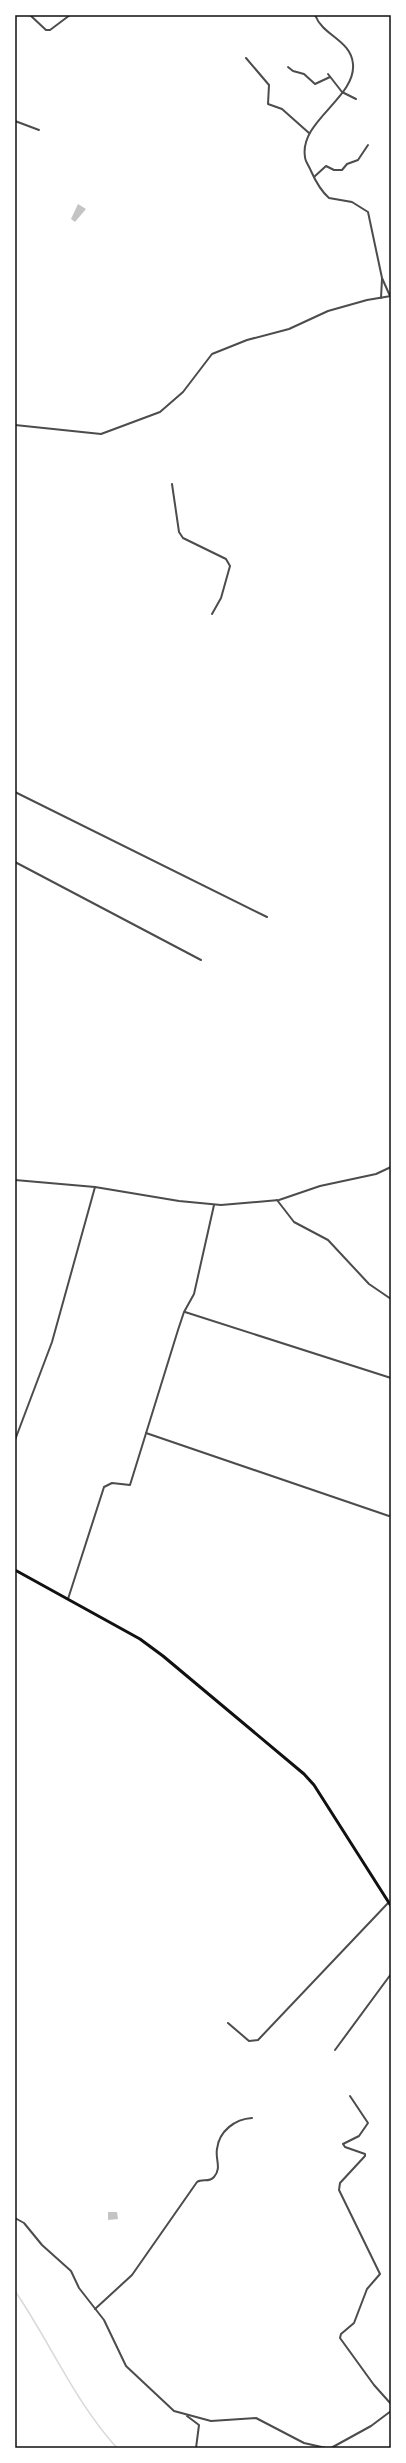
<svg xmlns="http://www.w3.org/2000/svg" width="406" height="2463" font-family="'Nunito Sans',sans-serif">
	<rect width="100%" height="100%" fill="#fff"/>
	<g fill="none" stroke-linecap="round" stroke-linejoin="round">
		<!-- stream -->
		<path stroke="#d9d9d9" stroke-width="1.5" d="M15,2291C50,2342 75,2402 117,2448"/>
	</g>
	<!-- building -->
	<g fill="#c4c4c4">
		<path d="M78,204L86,209L75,222L71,219Z"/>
		<path d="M108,2212H117L118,2219L108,2220Z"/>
	</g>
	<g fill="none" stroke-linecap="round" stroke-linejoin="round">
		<!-- minor -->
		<g stroke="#4c4c4c" stroke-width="2">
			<path d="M30,15L46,30H50L70,15"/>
			<path d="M315,15C323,36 351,40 353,64C356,98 299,121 305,157C305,161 309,166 311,171C315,180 321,191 329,198L352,202L368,212L382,278L390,296"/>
			<path d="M246,58L269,85L268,104L282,109L309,133"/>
			<path d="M288,67L293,71L304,74L315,84L330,77"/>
			<path d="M328,74L342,92L356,99"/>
			<path d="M15,121L39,130"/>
			<path d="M314,177L326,166L334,170H342L347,164L358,160L368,145"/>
			<path d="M381,298L382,279"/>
			<path d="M15,425L101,434L160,412L183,392L212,354L247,340L289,329L328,311L367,300L391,296"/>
			<path d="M172,484L179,532L183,538L226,559L230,566L221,598L212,614"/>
			<path d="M15,792L267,917"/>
			<path d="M15,862L201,960"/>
			<path d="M15,1180L95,1187L179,1201L221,1205L279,1200L320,1186L376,1174L391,1167"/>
			<path d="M277,1200L294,1222L328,1240L369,1284L391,1299"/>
			<path d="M185,1312L391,1378"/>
			<path d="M146,1433L389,1516"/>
			<path d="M15,1440L52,1342L95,1187"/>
			<path d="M68,1599L104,1487L112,1483L130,1485L178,1330L184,1312L194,1294L214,1205"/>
			<path d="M228,2023L249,2041L258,2040L389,1902"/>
			<path d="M335,2050L391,1974"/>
			<path d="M350,2096L368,2123L359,2136L343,2144L345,2147L365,2154V2156L340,2183L339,2190L380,2274L367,2289L354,2323L341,2334L340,2338L374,2385L391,2404"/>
			<path d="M15,2218L24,2223L42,2245L71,2271L79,2288L104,2320L126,2366L174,2411L211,2421L256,2418L304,2443L326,2448"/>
			<path d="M95,2309L132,2275L197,2182C202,2178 209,2183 214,2177C222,2168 215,2159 217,2149C219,2131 235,2119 252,2118"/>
			<path d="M187,2416L199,2425L196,2448"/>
			<path d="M331,2448L371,2426L391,2411"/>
		</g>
		<!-- secondary -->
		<path stroke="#111" stroke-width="3" d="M15,1570L140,1639L163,1656L304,1774L314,1785L391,1906"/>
	</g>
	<!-- border -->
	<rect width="406" height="2463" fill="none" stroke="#ffffff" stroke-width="32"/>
	<rect x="16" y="16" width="374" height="2431" fill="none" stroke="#111" stroke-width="1.5"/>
</svg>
